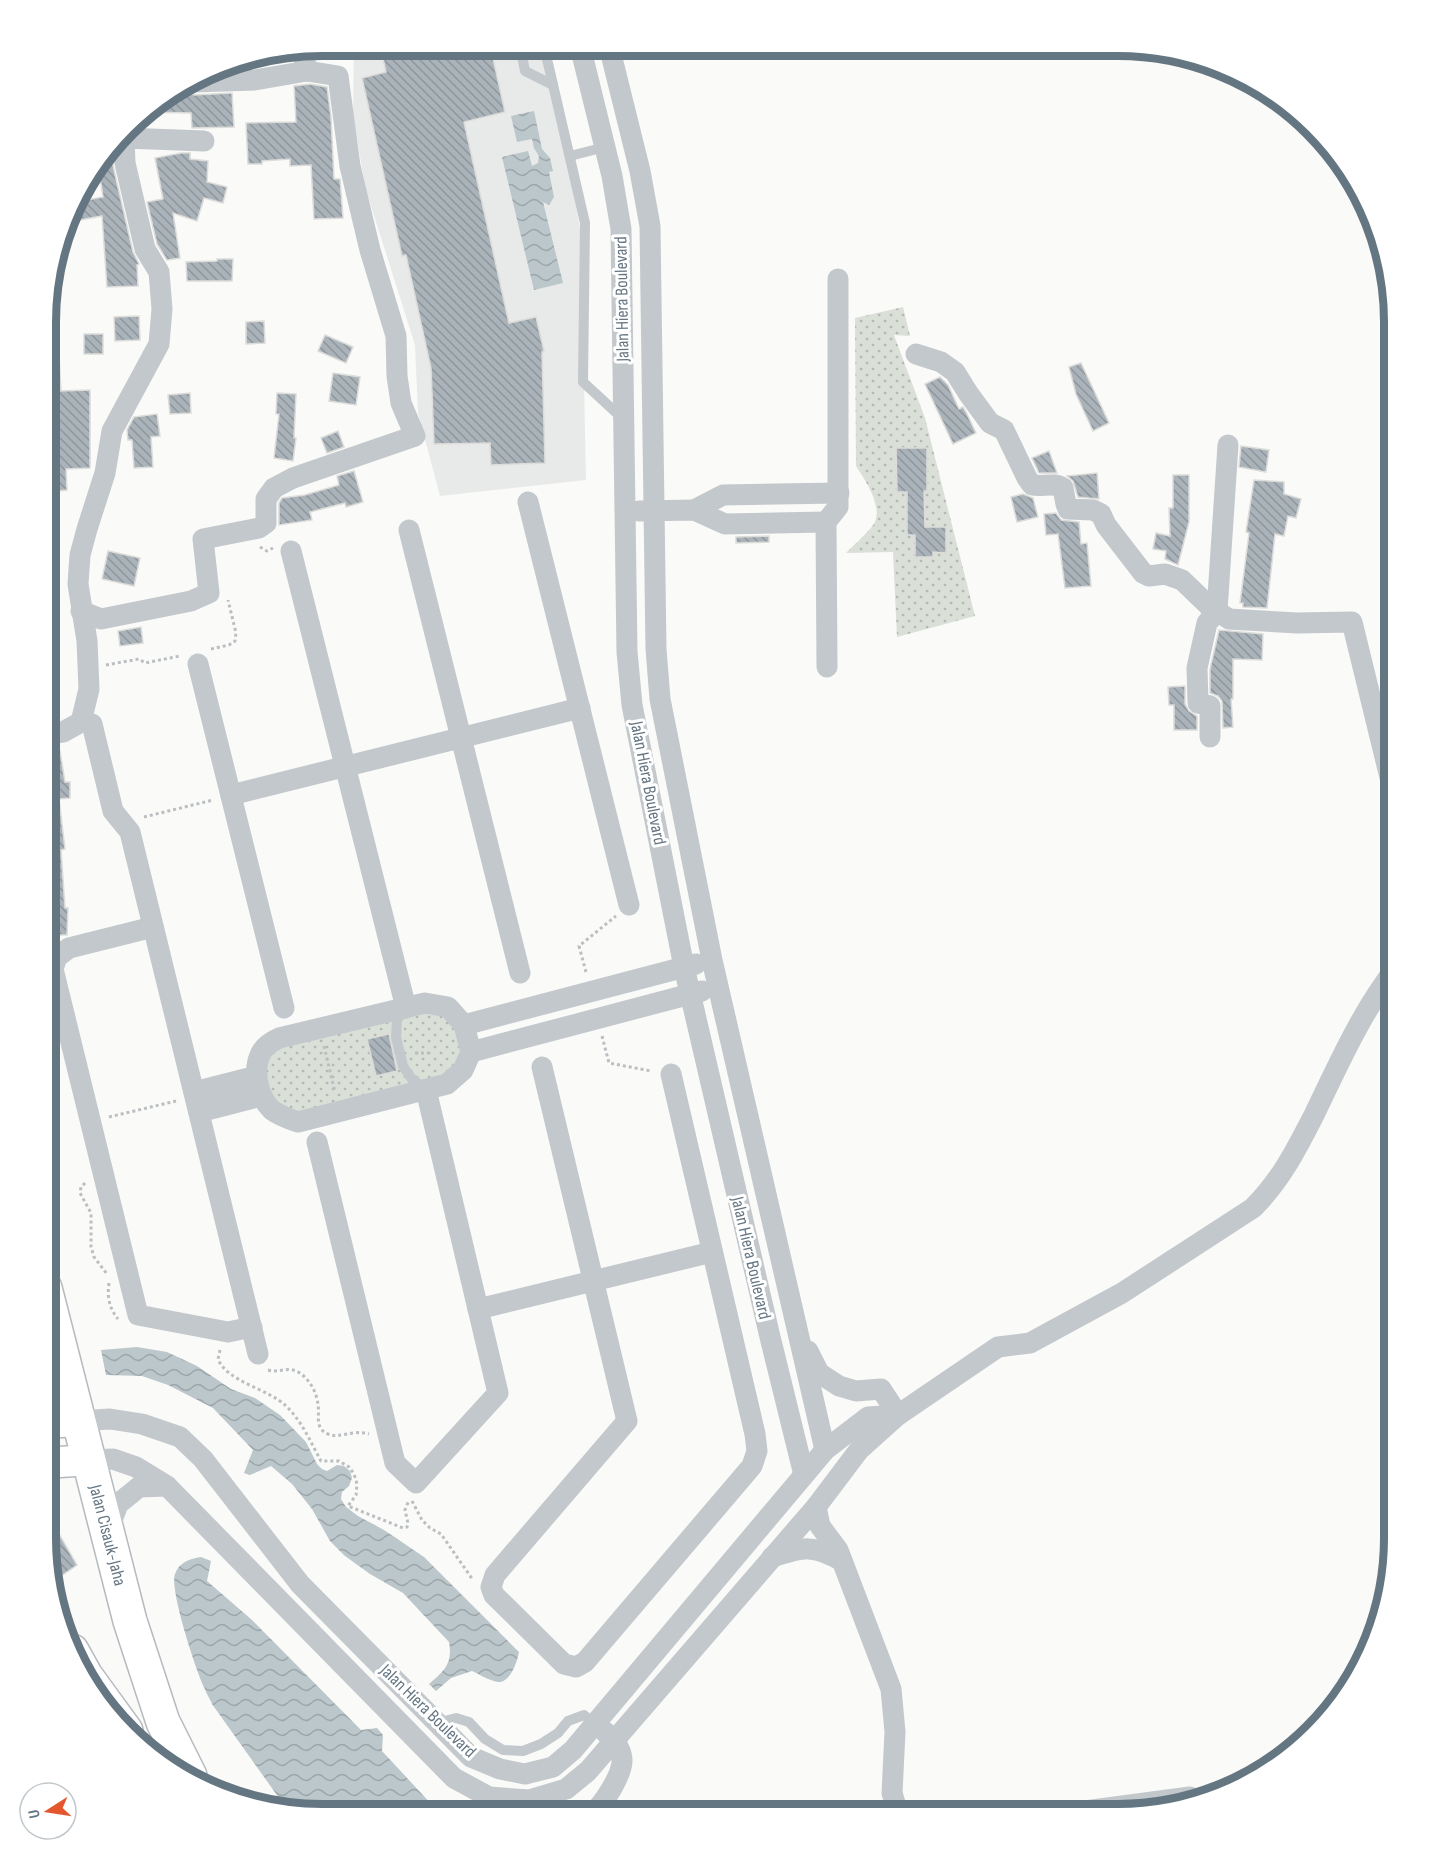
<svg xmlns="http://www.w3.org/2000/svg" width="1440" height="1859" font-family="'Sofia Sans Condensed',sans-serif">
	<defs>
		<pattern id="park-dots" width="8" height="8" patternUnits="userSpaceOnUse" patternTransform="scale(1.5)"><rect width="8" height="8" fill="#dadfd7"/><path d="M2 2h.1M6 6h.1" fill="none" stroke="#b4b9b4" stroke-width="1.8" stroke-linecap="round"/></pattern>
		<pattern id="water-waves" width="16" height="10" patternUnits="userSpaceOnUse" patternTransform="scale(1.5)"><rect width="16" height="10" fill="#bbc7cb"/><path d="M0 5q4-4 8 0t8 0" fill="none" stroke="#9ca6aa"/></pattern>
		<pattern id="building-back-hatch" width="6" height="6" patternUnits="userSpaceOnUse" patternTransform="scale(1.5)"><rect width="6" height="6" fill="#aab3b9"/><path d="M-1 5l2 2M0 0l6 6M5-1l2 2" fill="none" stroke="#8e969c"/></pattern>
	</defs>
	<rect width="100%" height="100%" fill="#fafaf8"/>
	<!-- built -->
	<path fill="#e8e9e9" d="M354,45L539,46L569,169L581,234L586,480L440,496L418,413L415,345L365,187L353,113Z"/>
	<!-- park -->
	<g fill="url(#park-dots)">
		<path d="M903,307L910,336L894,335L925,418L975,616L897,637L893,552L846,553C852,547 872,529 875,522C882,504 865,480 856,466L855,318Z"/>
		<path d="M440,1012L456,1031L460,1051L457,1061L442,1078L301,1112C295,1110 287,1109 282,1106C269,1098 261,1065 271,1053C273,1050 279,1047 283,1044L416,1013Z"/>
	</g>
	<!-- water -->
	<g fill="url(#water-waves)">
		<path d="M534,111L542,149L550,158L553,171L549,172L554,197L549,205L543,202L563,283L534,290L502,157L528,151L532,166L538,163L539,156L534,148L532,139L517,142L511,116Z"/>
		<path d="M137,1347L167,1352L197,1366L231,1389L255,1398L280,1415L306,1442L317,1464L322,1469L327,1471L337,1465L344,1466L350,1471L352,1478L349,1486L342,1492L341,1499L346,1507L358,1516L384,1530L424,1557L519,1652C517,1663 509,1687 494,1681C486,1679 479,1674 472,1671L451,1678L436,1691L429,1684C444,1671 453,1664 449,1642L403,1593L370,1574L345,1556L330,1541L312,1509L292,1484L271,1466L250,1475L244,1473L253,1450L213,1408L168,1385L142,1376L106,1375L101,1350Z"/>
		<path d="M201,1557L211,1561L207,1581L252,1620L361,1730L377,1728L383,1735L382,1751L434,1807V1812H289L212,1704C210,1699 206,1693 204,1687C196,1671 169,1588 175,1574C179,1562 190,1559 201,1557Z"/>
	</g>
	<!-- building -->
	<g fill="url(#building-back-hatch)" stroke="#dcdcda" stroke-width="1.5">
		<path d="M380,45H490L505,112L464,122L509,323L536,317L544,351L542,352L545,463L491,465L490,443L434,444L431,368L406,255L402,256L362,78L386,72Z"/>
		<path d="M310,84L327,87L331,117L334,179H340L343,218L314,219L311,165L290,166V159L262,161V164H248L246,123L296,122L294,86Z"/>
		<path d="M179,90H184L189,93L194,95L232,93L234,127L192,128L191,113L141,112Z"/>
		<path d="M110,149H112L113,166L133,252L139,264L137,265L138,286L107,287L102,216L69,222L76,202L103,197L98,164Z"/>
		<path d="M181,153H190V159L208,161L207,182L227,187L223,203L204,198L197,221L173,213L180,258L167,260L157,244L147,202L163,199L155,158Z"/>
		<path d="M217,259H233L232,281H187L186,262L217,261Z"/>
		<path d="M139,316L140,340L115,341L114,317Z"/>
		<path d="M264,321L265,343L246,344V322Z"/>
		<rect x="84" y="334" width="19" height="20"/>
		<path d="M325,335L353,347L346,363L318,351Z"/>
		<path d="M59,357L61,391L90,390V468L66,469L67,490L47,492V358Z"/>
		<path d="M1081,363L1109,423L1093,431L1076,394L1069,367Z"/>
		<path d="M333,373L360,377L356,405L329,401Z"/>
		<path d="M940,377L948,385L959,409L963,407L966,412L976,433L953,444L925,384Z"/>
		<path d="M190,393L191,413L170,414L168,395Z"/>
		<path d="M277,393L296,394L294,438H296L293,461L274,458L279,414H276Z"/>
		<path d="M157,414L160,436L151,437L153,467L134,468L132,440H128L127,430L134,417Z"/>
		<path d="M338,431L344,447L327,453L321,438Z"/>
		<path d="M1241,446L1269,450L1266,472L1239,467Z"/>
		<path d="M896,448H927V491H924L925,527H946V553L933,552V557H915V535H907V492H897Z"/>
		<path d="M1049,451L1057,473H1039L1032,458Z"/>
		<path d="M354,471L363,502L346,507L345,503L310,512L312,520L279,525V503L282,498L305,495L339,485L337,476Z"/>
		<path d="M1097,473L1099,499L1078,497L1073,481L1067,476Z"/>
		<path d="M1173,475H1189V522L1178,565L1165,559L1166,551L1153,549L1156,533L1170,536L1169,508H1173Z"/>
		<path d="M1254,480L1284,482V494L1301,499L1296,518L1288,516L1284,536L1275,534L1267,608L1243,607V603H1240L1249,533L1246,532Z"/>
		<path d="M1023,494L1033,498L1038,517L1017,522L1011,497Z"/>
		<path d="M1056,513L1061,520L1079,522L1081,544L1087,543L1091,586L1065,588L1058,534L1046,535L1044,514Z"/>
		<path d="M769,536V542L736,543V537Z"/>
		<path d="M108,551L140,558L134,586L102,579Z"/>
		<path d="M141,627L143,643L120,646L118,631Z"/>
		<path d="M1219,630L1263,634L1262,660L1233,659V699H1231L1233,727L1223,728L1222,701L1218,696L1210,693V669Z"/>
		<path d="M1185,686V704L1189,711L1197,716V730H1174V705H1169L1168,687Z"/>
		<path d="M60,751L65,782H70V798L59,799L65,849L61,850L65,908H68L67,935H50V900H46L47,753Z"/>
		<path d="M389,1034L397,1071L376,1076L367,1039Z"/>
		<path d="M59,1534L77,1565L61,1576L49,1556L46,1541Z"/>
	</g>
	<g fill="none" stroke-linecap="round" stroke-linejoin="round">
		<defs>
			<g id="secondary">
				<path d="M45,1423L79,1421"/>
				<path d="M45,1463L90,1460"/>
			</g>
			<g id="primary">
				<path id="s1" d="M45,1288L130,1621L163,1722L190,1776"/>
				<path d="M72,1651L86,1676L126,1731"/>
			</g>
		</defs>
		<!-- secondary casing -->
		<use href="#secondary" stroke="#b3babf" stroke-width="33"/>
		<!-- primary casing -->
		<use href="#primary" stroke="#b5babe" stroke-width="36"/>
		<!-- path -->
		<g stroke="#bbbfc2" stroke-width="3" stroke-dasharray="3 3" stroke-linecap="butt">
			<path d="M260,547L267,551L273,548"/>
			<path d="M211,649L229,645L235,641L236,633L228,600"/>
			<path d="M106,665L139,659L145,663L180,656"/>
			<path d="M144,817L213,800"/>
			<path d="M586,972L579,946L616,916"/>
			<path d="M602,1036L609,1063L651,1071"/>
			<path d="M324,1046L335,1092"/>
			<path d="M415,1053H429"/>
			<path d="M109,1117L176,1101"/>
			<path d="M85,1183L81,1187L80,1193L91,1213V1247L94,1257L107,1274"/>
			<path d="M109,1283C107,1296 109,1308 118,1319"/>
			<path d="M220,1350L218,1359C227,1382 269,1389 286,1406C302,1421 311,1443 321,1461H339L349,1467L354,1474L357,1484L356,1495L348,1506L403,1528L407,1527L408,1523L405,1510L409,1500"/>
			<path d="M268,1370C278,1373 286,1367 296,1371C308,1376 317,1392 318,1405C320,1416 314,1428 328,1434C339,1439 353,1429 369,1434"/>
			<path d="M412,1501L422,1520L430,1528L441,1534L473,1580"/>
		</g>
		<!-- lane -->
		<g stroke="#c3c8cc" stroke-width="10">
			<path d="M520,46L525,71L553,85"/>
			<path d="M544,46L585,223L583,382L622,418"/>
			<path d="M570,156L605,147"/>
			<path d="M404,1010L397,1020L396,1037L403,1066L411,1078L426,1090"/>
			<path d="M437,1723L456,1718L469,1722L485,1739L503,1750L523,1751L541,1744L558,1733L568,1721L584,1715L595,1724"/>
		</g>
		<!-- street -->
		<g stroke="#c3c8cc" stroke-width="21">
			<path d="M580,46L612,176L621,229L627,652L632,705L684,967L770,1337L804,1475"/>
			<path d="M609,46L640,171L650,226L656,649L660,699L712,960L825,1450"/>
			<path d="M302,48L307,71"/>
			<path d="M121,136L124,138L204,141"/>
			<path d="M916,354L941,362L955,372L968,393L990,423L1004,430L1027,478L1032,485C1043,487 1054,482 1063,488L1066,504L1068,509L1093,510L1101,514L1106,525L1143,573L1149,576L1165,574L1182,580L1209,606L1229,619L1297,623L1352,622L1395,798"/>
			<path d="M528,502L629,905"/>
			<path d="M694,510L723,495L839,493"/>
			<path d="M639,511L694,510L725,524L826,522"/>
			<path d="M409,530L520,973"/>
			<path d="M291,551L406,1008"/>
			<path d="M81,611L101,619L191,601L209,593L203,539L259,528L266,523V499L274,488L293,478L415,436L401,403L397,376L396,336L370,250L350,166L338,76L307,71L255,80L194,82"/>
			<path d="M198,664L284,1008"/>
			<path d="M827,667L826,522L838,507V279"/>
			<path d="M92,724L113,811L130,832L258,1354"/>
			<path d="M47,734L63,732L81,722L89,689L87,641L78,584L80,555L87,529L105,473L112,431L159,344L162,309L159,272L145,249L125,163L124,138"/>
			<path d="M1210,737V706L1198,703L1197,668L1207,623L1217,611L1228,445"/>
			<path d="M231,795L580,708"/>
			<path d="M153,927L69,948L57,957L53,969L138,1315L228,1332L252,1327"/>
			<path d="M425,1003L448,1007L464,1025L471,1052L463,1070L447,1084L298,1122C289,1119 280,1116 272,1110C258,1097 252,1070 261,1053C265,1045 272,1042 279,1038Z"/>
			<path d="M464,1025L696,964"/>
			<path d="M471,1052L702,991"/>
			<path d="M542,1067L627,1421L495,1575L491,1587L494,1595L564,1664L576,1667L585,1662L752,1466L757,1451L755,1434L671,1074"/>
			<path d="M194,1092L257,1076"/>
			<path d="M199,1112L261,1096"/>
			<path d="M317,1142L395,1463L416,1483L498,1393L426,1090"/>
			<path d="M478,1309L712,1252"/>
			<path d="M808,1351L819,1373L839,1386L856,1391L881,1389L898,1415"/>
			<path d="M79,1421L110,1419L142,1424L180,1437L203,1459L300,1584L471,1757L500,1769L525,1774L553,1767L573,1750L825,1450L868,1417L898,1415"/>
			<path d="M90,1460L113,1459L136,1467L167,1486L454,1778L489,1797L529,1800L566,1789L588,1771L816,1507L859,1450L898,1415L998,1347L1030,1343L1122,1293L1253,1208C1281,1180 1296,1150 1314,1115C1338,1065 1361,1013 1395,969"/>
			<path d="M816,1507L820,1526L838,1550L891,1689L895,1732L892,1793L898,1813"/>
			<path d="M108,1531L118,1504L139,1487L167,1486"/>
			<path d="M772,1557C804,1547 813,1544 842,1561"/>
			<path d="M1223,1790L1245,1782"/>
			<path d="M593,1813C604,1803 623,1774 622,1759C621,1748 613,1738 605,1732"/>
			<path d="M1062,1814L1190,1797"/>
		</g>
		<!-- secondary -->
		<use href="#secondary" stroke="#fff" stroke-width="30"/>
		<!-- primary -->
		<use href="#primary" stroke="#fff" stroke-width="33"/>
	</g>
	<g text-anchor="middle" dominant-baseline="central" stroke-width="6" stroke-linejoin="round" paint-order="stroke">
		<!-- street labels -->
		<g font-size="18" fill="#657683" stroke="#fff">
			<text transform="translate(622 299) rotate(-91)">Jalan Hiera Boulevard</text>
			<text transform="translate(648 783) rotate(79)">Jalan Hiera Boulevard</text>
			<text transform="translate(751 1258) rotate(77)">Jalan Hiera Boulevard</text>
			<text stroke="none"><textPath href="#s1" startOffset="255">Jalan Cisauk-Jaha</textPath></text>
			<text transform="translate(428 1711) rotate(44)">Jalan Hiera Boulevard</text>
		</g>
	</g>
	<!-- crop -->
	<path d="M0 0H1440V1859H0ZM322 56H1118A266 266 0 0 1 1384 322V1538A266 266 0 0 1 1118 1804H322A266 266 0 0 1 56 1538V322A266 266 0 0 1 322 56Z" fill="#fff" fill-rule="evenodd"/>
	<path fill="none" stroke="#657683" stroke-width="8" d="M322 56H1118A266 266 0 0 1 1384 322V1538A266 266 0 0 1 1118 1804H322A266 266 0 0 1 56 1538V322A266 266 0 0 1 322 56Z"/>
	<!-- north arrow -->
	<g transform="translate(48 1811) rotate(258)"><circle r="28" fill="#ffffff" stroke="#c1c8cd" stroke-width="1.5"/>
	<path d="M0-4.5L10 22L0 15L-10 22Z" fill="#e4572e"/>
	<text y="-9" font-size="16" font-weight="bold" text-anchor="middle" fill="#657683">U</text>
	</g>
</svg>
